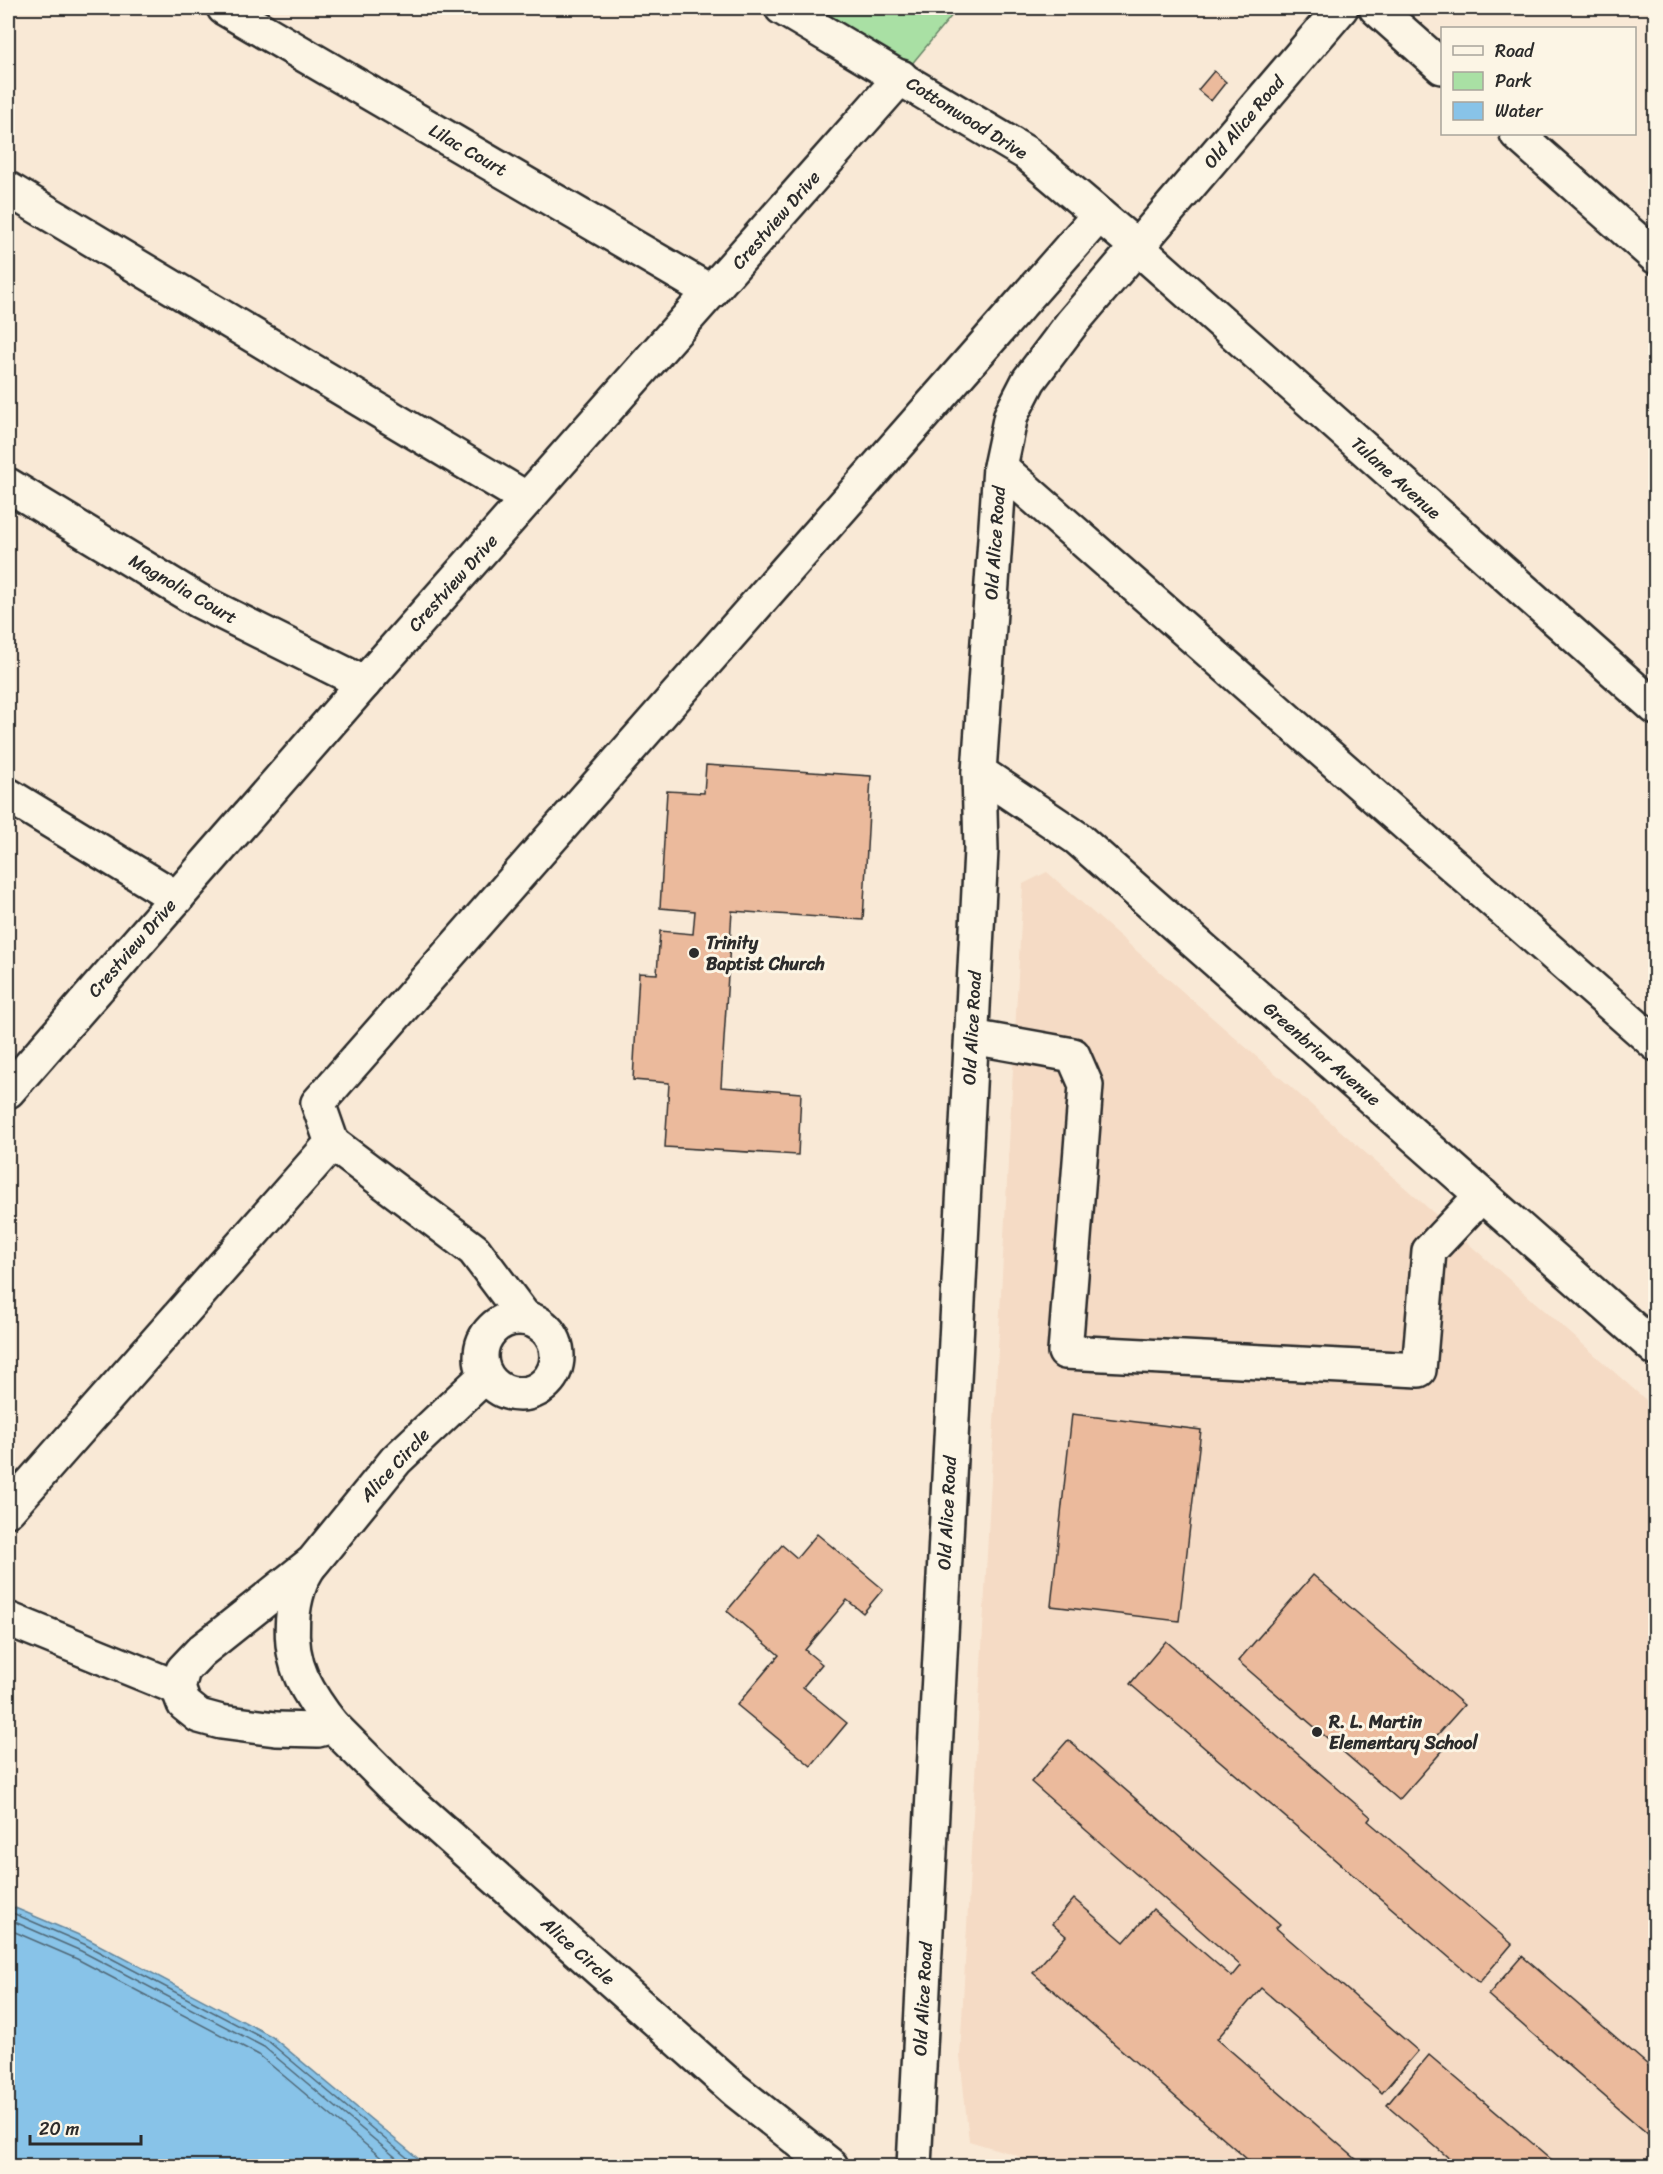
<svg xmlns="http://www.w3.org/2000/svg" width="1663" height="2174" font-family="Sriracha,sans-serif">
	<rect width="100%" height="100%" fill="#f9e9d6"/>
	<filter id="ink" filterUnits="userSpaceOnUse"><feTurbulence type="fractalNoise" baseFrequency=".0167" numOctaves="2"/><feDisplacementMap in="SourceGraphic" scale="12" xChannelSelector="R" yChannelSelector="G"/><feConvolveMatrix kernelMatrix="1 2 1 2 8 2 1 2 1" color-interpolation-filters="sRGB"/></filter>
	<g filter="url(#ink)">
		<!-- built -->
		<path fill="#f5dbc5" d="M1047,872L1655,1408V2166H1029L1016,2155L969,2141L960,2056L1023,884Z"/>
		<!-- green -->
		<path fill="#a9e0a4" stroke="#6a8668" stroke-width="1.5" d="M782,8H958L901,77Z"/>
		<!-- water -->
		<path fill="#88c3e8" stroke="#63869c" stroke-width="1.5" d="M8,1905L86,1938L271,2036L427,2166H8Z"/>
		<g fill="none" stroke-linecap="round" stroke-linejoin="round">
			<!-- shore -->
			<g stroke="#506877" stroke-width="1.5">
				<path d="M8,1911L84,1944L268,2041L417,2166"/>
				<path d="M8,1919L81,1951L264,2047L406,2166"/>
				<path d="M8,1929L77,1959L259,2055L391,2166"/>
			</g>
		</g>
		<!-- building -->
		<g fill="#ebba9c" stroke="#2b2b2b" stroke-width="1.5">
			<path d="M1214,71L1226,82L1211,101L1198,90Z"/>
			<path d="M706,765L871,776L863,920L732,911L721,1087L801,1093L798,1155L665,1147L669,1083L633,1080L639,973L657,974L660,931L693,934L695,911L660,908L667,791L704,793Z"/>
			<path d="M1072,1414L1201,1430L1179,1621L1051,1606Z"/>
			<path d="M817,1534L883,1589L863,1613L847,1600L805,1650L822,1664L803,1687L847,1723L811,1766L737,1705L779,1655L727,1611L782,1545L797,1558Z"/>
			<path d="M1313,1575L1464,1705L1432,1741L1443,1750L1399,1800L1238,1661Z"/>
			<path d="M1166,1641L1371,1817L1368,1821L1512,1944L1479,1983L1130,1684Z"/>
			<path d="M1068,1740L1280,1924L1276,1928L1418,2051L1382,2093L1261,1988L1217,2039L1364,2166H1255L1033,1973L1066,1936L1052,1924L1074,1899L1124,1942L1153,1909L1232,1977L1241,1966L1031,1782Z"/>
			<path d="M1522,1956L1656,2072V2141L1488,1995Z"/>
			<path d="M1429,2055L1559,2166H1458L1387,2105Z"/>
		</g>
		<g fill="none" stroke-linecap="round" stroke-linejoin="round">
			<defs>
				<g id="minor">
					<path d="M224,8L711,292"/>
					<path d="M782,8L1026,153L1137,247L1656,708"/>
					<path d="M1376,8L1442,67"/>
					<path d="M1517,134L1656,257"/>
					<path d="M8,189L527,499"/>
					<path d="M1000,467L1656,1044"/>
					<path d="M8,485L199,601L364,683"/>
					<path d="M979,772L1077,838L1656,1349"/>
					<path d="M8,795L177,898"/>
					<path d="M972,1037L1073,1055L1086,1085L1065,1352L1419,1370L1429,1251L1482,1195"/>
					<path d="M8,1091L364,683L901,77"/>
					<path d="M332,1143L474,1250L525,1318"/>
					<circle cx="519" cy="1356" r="38"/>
					<path d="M485,1376L396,1460L313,1562L201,1651L183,1670L178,1688L184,1704L199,1716L221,1722L276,1729L318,1730L333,1726L397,1790L735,2090L831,2166"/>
					<path d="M8,1510L332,1143L318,1103L1099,215"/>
					<path d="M311,1564C289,1594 287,1645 302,1678C310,1695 321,1711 333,1726"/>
					<path d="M8,1619L178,1688"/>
					<path d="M914,2166L981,850L979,772L1000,467L1011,415L1029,380L1072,323L1341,8"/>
				</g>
			</defs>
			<!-- minor casing -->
			<use href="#minor" stroke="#2b2b2b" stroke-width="38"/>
			<!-- minor -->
			<use href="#minor" stroke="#fcf5e5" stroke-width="33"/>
		</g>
	</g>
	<!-- markers -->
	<g fill="#2b2b2b" stroke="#fcf5e5" stroke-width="2">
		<circle cx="694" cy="953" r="6"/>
		<circle cx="1317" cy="1732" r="6"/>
	</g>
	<g text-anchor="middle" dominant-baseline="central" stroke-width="6" stroke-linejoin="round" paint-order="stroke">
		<!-- street labels -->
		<g font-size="18" fill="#2b2b2b" stroke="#fcf5e5">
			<text transform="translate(967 118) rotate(32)">Cottonwood Drive</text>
			<text transform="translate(1244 122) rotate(-50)">Old Alice Road</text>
			<text transform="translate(468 150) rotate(30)">Lilac Court</text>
			<text transform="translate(776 220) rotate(-49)">Crestview Drive</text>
			<text transform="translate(1396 478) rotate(42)">Tulane Avenue</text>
			<text transform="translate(995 543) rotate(-86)">Old Alice Road</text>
			<text transform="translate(453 583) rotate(-48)">Crestview Drive</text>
			<text transform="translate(183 589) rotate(30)">Magnolia Court</text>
			<text transform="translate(132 948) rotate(-49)">Crestview Drive</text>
			<text transform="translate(972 1028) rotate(-87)">Old Alice Road</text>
			<text transform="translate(1322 1054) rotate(41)">Greenbriar Avenue</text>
			<text transform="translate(395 1465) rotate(-47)">Alice Circle</text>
			<text transform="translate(947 1513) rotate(-87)">Old Alice Road</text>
			<text transform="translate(578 1951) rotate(42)">Alice Circle</text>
			<text transform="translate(923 1999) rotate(-87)">Old Alice Road</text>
		</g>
		<!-- poi labels -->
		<g font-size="18" font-weight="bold" fill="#2b2b2b" stroke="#fcf5e5" text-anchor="start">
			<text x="706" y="943">Trinity<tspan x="706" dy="21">Baptist Church</tspan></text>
			<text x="1329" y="1722">R. L. Martin<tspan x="1329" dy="21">Elementary School</tspan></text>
		</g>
	</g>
	<!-- margin -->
	<rect width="1663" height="2174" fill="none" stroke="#fcf5e5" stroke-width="30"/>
	<rect x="15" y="15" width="1633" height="2144" fill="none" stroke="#2b2b2b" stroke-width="2" filter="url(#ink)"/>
	<!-- legend -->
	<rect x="1441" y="27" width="195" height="108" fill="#fcf5e5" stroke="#a8a49b" stroke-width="1.5"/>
	<rect x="1453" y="46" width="30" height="9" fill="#fcf5e5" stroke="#a8a49b" stroke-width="1.5"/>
	<text x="1495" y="57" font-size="18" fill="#2b2b2b">Road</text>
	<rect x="1453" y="72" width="30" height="18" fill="#a9e0a4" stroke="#a8a49b" stroke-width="1.5"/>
	<text x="1495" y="87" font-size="18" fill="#2b2b2b">Park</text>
	<rect x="1453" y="102" width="30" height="18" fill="#88c3e8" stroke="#a8a49b" stroke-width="1.5"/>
	<text x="1495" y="117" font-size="18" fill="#2b2b2b">Water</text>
	<!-- scale -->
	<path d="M30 2135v9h111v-9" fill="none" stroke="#2b2b2b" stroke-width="3"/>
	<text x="39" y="2135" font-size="18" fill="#2b2b2b" stroke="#fcf5e5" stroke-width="4.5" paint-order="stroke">20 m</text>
</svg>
